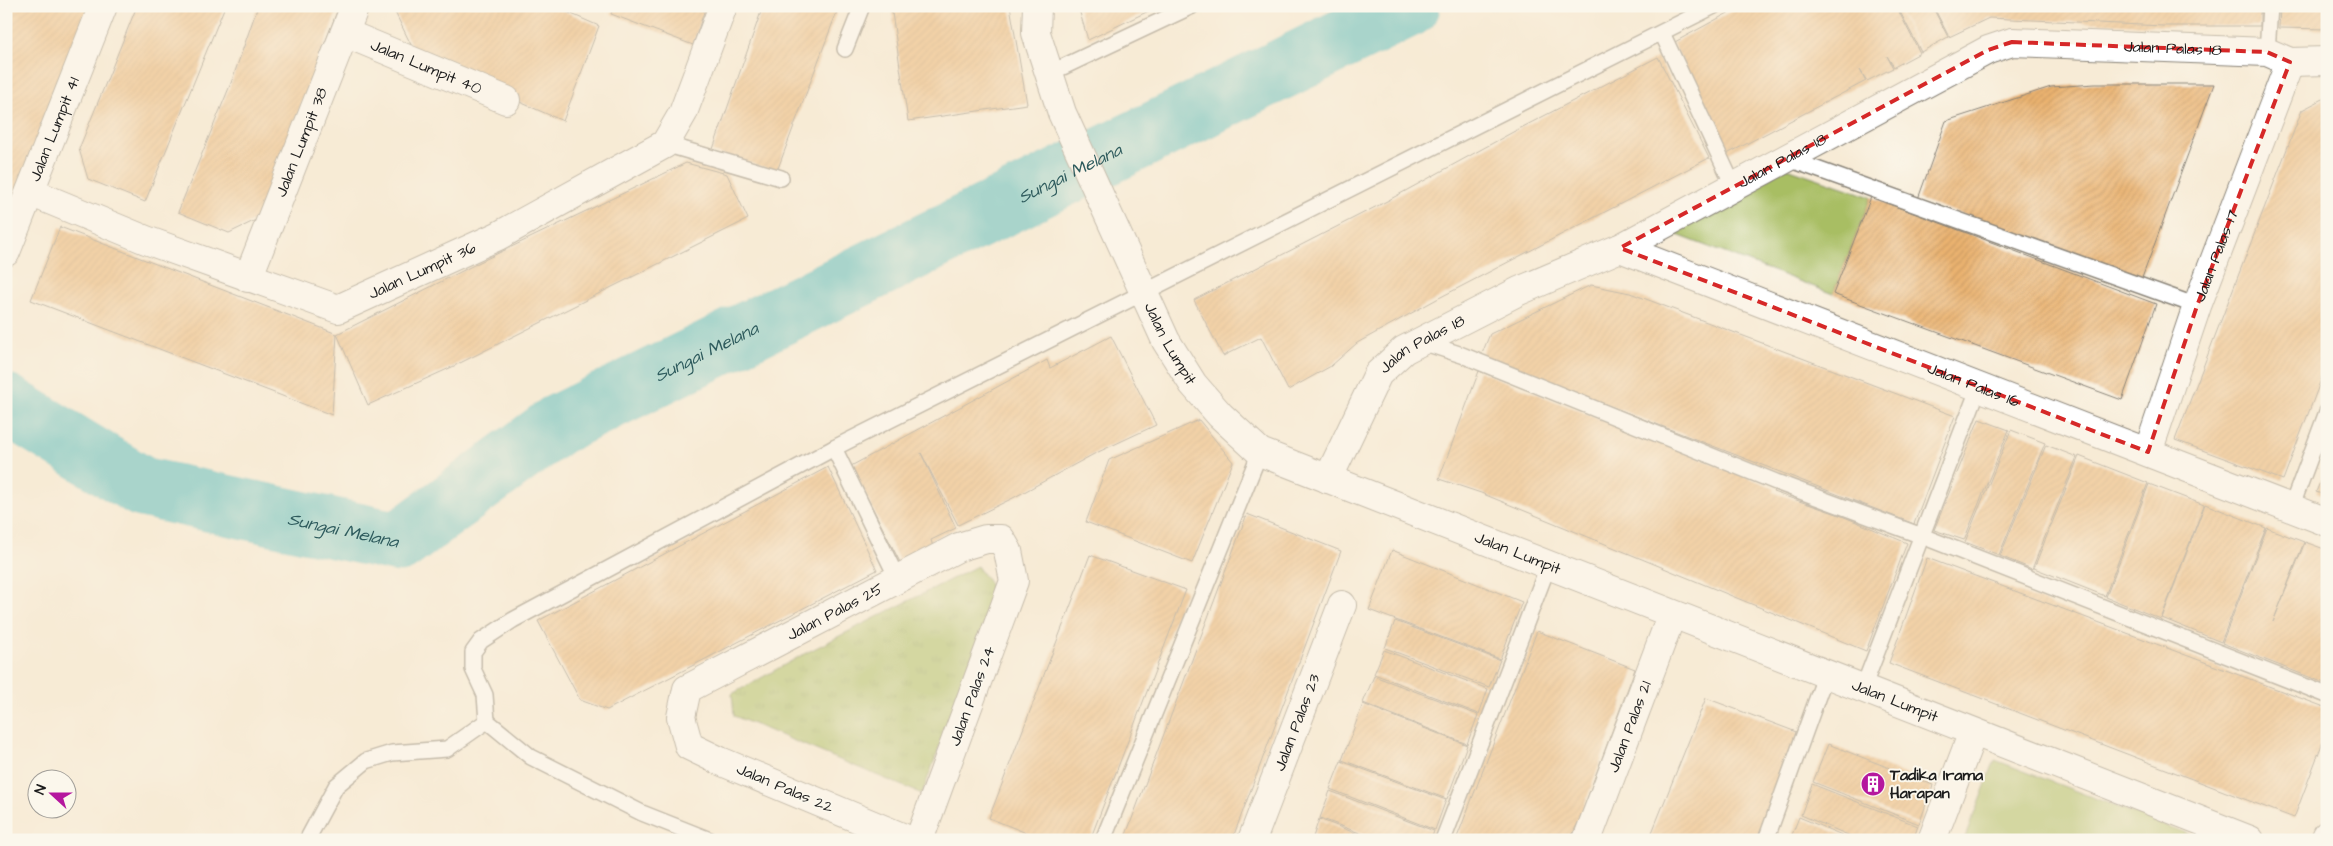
<svg xmlns="http://www.w3.org/2000/svg" width="2333" height="846" font-family="'Architects Daughter',sans-serif">
	<defs>
		<pattern id="park-tufts" width="24" height="20" patternUnits="userSpaceOnUse" patternTransform="scale(1.25)"><rect width="24" height="20" fill="#a8be63"/><path d="M3 7l-1-3M5 7V3M7 7l1-3M15 17l-1-3M17 17v-4M19 17l1-3" fill="none" stroke="#90a355"/></pattern>
		<pattern id="building-hatch" width="6" height="6" patternUnits="userSpaceOnUse" patternTransform="scale(1.25)"><rect width="6" height="6" fill="#eab270"/><path d="M-1 1l2-2M0 6l6-6M5 7l2-2" fill="none" stroke="#c89860"/></pattern>
	</defs>
	<rect width="100%" height="100%" fill="#fbf7ec"/>
	<filter id="ink" filterUnits="userSpaceOnUse"><feTurbulence type="fractalNoise" baseFrequency=".02" numOctaves="2"/><feDisplacementMap in="SourceGraphic" scale="10" xChannelSelector="R" yChannelSelector="G"/><feConvolveMatrix kernelMatrix="1 2 1 2 8 2 1 2 1" color-interpolation-filters="sRGB"/></filter>
	<filter id="wash" filterUnits="userSpaceOnUse"><feTurbulence type="fractalNoise" baseFrequency=".0096" numOctaves="4" result="noise"/><feDisplacementMap in="SourceGraphic" scale="20" xChannelSelector="R" yChannelSelector="G"/><feGaussianBlur stdDeviation="1.12" result="paint"/><feColorMatrix in="noise" values="0 0 0 0 0 0 0 0 0 0 0 0 0 0 0 0 0 1.4 0 .05"/><feComposite in="paint" operator="in"/></filter>
	<g filter="url(#wash)">
		<rect width="100%" height="100%" fill="#f7ebd6"/>
		<!-- green -->
		<g fill="#a8be63" stroke="#626d40">
			<path d="M1787,168L1871,197L1833,294L1667,231Z"/>
			<path d="M1995,760L2204,840H1964Z"/>
		</g>
		<!-- park -->
		<path fill="url(#park-tufts)" stroke="#626d40" d="M977,566L990,584L993,604L922,794L734,716L732,694L804,654Z"/>
		<g fill="none" stroke-linecap="round" stroke-linejoin="round">
			<!-- river -->
			<path stroke="#49b9bf" stroke-width="61" id="s1" d="M6,404L142,487L399,542L557,425L1410,6"/>
		</g>
		<g id="blocks">
			<!-- building -->
			<g fill="url(#building-hatch)">
				<path d="M6,6H95L6,236Z"/>
				<path d="M137,6H225L145,202L88,179L79,149Z"/>
				<path d="M258,6H339L258,219L229,233L178,212L231,83Z"/>
				<path d="M392,6H553L599,26L563,121L417,57Z"/>
				<path d="M614,6H706L693,45L611,14Z"/>
				<path d="M763,6H839L777,171L712,152Z"/>
				<path d="M891,6H1010L1027,104L908,121Z"/>
				<path d="M1078,6H1159L1088,40Z"/>
				<path d="M1741,6H1896L1920,53L1894,67L1887,56L1893,68L1867,81L1860,70L1866,81L1727,154L1673,43Z"/>
				<path d="M1897,6H1932L1948,37L1921,52Z"/>
				<path d="M1933,6H2260V26H2163L1989,18L1949,37Z"/>
				<path d="M2280,6H2327V29L2279,28Z"/>
				<path d="M1658,57L1709,158L1437,299L1357,343L1331,366L1288,390L1261,337L1223,356L1194,300L1387,201L1513,132Z"/>
				<path d="M2095,84H2214L2142,278L1918,199L1946,121L2051,87Z"/>
				<path d="M2327,97V364L2283,480L2175,440L2302,110Z"/>
				<path d="M686,163L727,174L748,219L452,367L368,405L337,334L332,415L31,300L60,227L337,334L480,262Z"/>
				<path d="M1871,197L2156,304L2122,400L1833,294Z"/>
				<path d="M1591,285L1630,293L1955,416L1914,524L1481,356L1490,334Z"/>
				<path d="M1111,336L1156,425L1094,454L1013,498L958,525L921,453L956,528L931,540L933,547L901,564L851,466L1047,360L1050,368Z"/>
				<path d="M1479,371L1775,488L1773,492L1837,514L1907,543L1866,651L1481,493L1439,479Z"/>
				<path d="M1979,419L2009,430L1964,540L1934,530Z"/>
				<path d="M1199,420L1233,462L1192,563L1086,522L1109,460Z"/>
				<path d="M2011,430L2045,443L1999,555L1965,542Z"/>
				<path d="M2046,445L2077,457L2032,569L2000,556Z"/>
				<path d="M2079,456L2148,483L2105,596L2034,568Z"/>
				<path d="M2327,465V496L2316,492Z"/>
				<path d="M828,467L877,570L607,710L580,700L538,621Z"/>
				<path d="M2149,484L2204,505L2161,619L2106,597Z"/>
				<path d="M2205,504L2266,528L2221,642L2162,618Z"/>
				<path d="M1247,514L1341,551L1250,792L1232,840H1124Z"/>
				<path d="M2267,528L2304,542L2273,622L2305,542L2327,550V684L2222,643Z"/>
				<path d="M1392,550L1522,602L1500,659L1369,610Z"/>
				<path d="M1090,555L1186,590L1090,840H1044L989,818Z"/>
				<path d="M1927,558L2327,708V731L2294,818L1889,663Z"/>
				<path d="M1395,621L1500,660L1489,687L1385,648Z"/>
				<path d="M1537,631L1635,669L1579,820L1570,840H1456Z"/>
				<path d="M1384,650L1488,689L1479,714L1374,674Z"/>
				<path d="M1374,676L1478,715L1467,744L1363,703Z"/>
				<path d="M1706,698L1799,733L1759,840H1649Z"/>
				<path d="M1363,704L1467,745L1447,799L1342,760Z"/>
				<path d="M1828,744L1933,785L1919,824L1813,782Z"/>
				<path d="M1341,761L1446,800L1435,830L1330,789Z"/>
				<path d="M1812,784L1918,826L1913,840H1860L1801,815Z"/>
				<path d="M1330,791L1434,831L1431,840H1378L1320,818Z"/>
				<path d="M1799,817L1854,840H1790Z"/>
				<path d="M1319,819L1373,840H1312Z"/>
			</g>
		</g>
	</g>
	<g filter="url(#ink)">
		<use href="#blocks" fill-opacity="0" stroke="#8a8479" stroke-width="1"/>
		<g fill="none" stroke-linecap="round" stroke-linejoin="round">
			<defs>
				<g id="service">
					<path d="M1662,33L1733,185"/>
					<path d="M845,49L862,6"/>
					<path d="M2267,52L2270,6"/>
					<path d="M1050,73L1192,6"/>
					<path d="M665,144L781,178"/>
					<path d="M1786,158L2197,306"/>
					<path d="M1422,342L1462,355L1776,482L1922,536L2327,695"/>
					<path d="M834,448L897,578"/>
					<path d="M2291,508L2327,412"/>
					<path d="M1863,688L1979,387"/>
					<path d="M487,721L485,695L473,669V652L481,641L513,620L834,448L1714,6"/>
					<path d="M487,721L531,757L642,813L710,840"/>
					<path d="M307,840L336,786L366,761L392,753L447,749L487,721"/>
					<path d="M1103,840L1260,452"/>
					<path d="M1443,840L1548,566"/>
					<path d="M1766,840L1826,674"/>
				</g>
				<g id="minor">
					<path id="s2" d="M1037,6L1036,33L1062,113L1166,341L1193,384L1220,415L1260,452L2250,840"/>
					<path id="s3" d="M345,33L506,100"/>
					<path id="s4" d="M30,192L146,240L338,309L498,236L665,144L683,113L723,6"/>
					<path id="s5" d="M1620,248L2327,522"/>
					<path id="s6" d="M6,252L103,6"/>
					<path id="s7" d="M248,278L355,6"/>
					<path id="s8" d="M2148,452L2197,306L2290,62"/>
					<path id="s9" d="M1328,479L1378,374L1404,350L1519,291L1620,248L1988,50L2012,42L2267,52L2290,62L2327,61"/>
					<path id="s10" d="M909,840L720,761L689,746L681,717L687,689L959,547L986,539H1001L1008,551L1014,581L919,840"/>
					<path id="s11" d="M1252,840L1342,605"/>
					<path id="s12" d="M1587,840L1672,614"/>
					<path d="M1932,840L1973,732"/>
					<path d="M2325,840L2327,835"/>
				</g>
			</defs>
			<!-- service casing -->
			<use href="#service" stroke="#8a8479" stroke-width="18"/>
			<!-- minor casing -->
			<use href="#minor" stroke="#8a8479" stroke-width="30"/>
			<!-- service -->
			<use href="#service" stroke="#fff" stroke-width="15"/>
			<!-- minor -->
			<use href="#minor" stroke="#fff" stroke-width="28"/>
		</g>
	</g>
	<!-- marked area -->
	<path d="M0 0H2333V846H0ZM2012,42L2267,52L2290,62L2197,306L2148,452L1620,248L1988,50Z" fill="#f7ebd6" fill-opacity=".55" fill-rule="evenodd"/>
	<path fill="none" stroke="#d62828" stroke-width="4" stroke-dasharray="10 6" stroke-linejoin="round" d="M2012,42L2267,52L2290,62L2197,306L2148,452L1620,248L1988,50Z"/>
	<!-- icons -->
	<defs>
		<symbol id="building-disc" viewBox="-11 -11 22 22"><circle r="9.5" fill="#b5179e" stroke="#fbf7ec"/><path d="M-4-6H4V6H1V3H-1V6H-4ZM-2.5-4.3h1.7v1.8h-1.7ZM.8-4.3h1.7v1.8H.8ZM-2.5-1h1.7V.8h-1.7ZM.8-1h1.7V.8H.8Z" fill="#fff"/></symbol>
	</defs>
	<g fill-rule="evenodd">
		<use href="#building-disc" x="1859" y="770" width="28" height="28"/>
	</g>
	<g text-anchor="middle" dominant-baseline="central" stroke-width="4" stroke-linejoin="round" paint-order="stroke">
		<!-- street labels -->
		<g font-size="16" fill="#1c1c1c" stroke="#fbf7ec">
			<text stroke="none"><textPath href="#s9" startOffset="995">Jalan Palas 18</textPath></text>
			<text stroke="none"><textPath href="#s3" startOffset="88">Jalan Lumpit 40</textPath></text>
			<text stroke="none"><textPath href="#s6" startOffset="132">Jalan Lumpit 41</textPath></text>
			<text stroke="none"><textPath href="#s7" startOffset="146">Jalan Lumpit 38</textPath></text>
			<text stroke="none"><textPath href="#s9" startOffset="575">Jalan Palas 18</textPath></text>
			<text stroke="none"><textPath href="#s8" startOffset="208">Jalan Palas 17</textPath></text>
			<text stroke="none"><textPath href="#s4" startOffset="422">Jalan Lumpit 36</textPath></text>
			<text stroke="none"><textPath href="#s2" startOffset="366">Jalan Lumpit</textPath></text>
			<text stroke="none"><textPath href="#s9" startOffset="170">Jalan Palas 18</textPath></text>
			<text stroke="none"><textPath href="#s5" startOffset="379">Jalan Palas 16</textPath></text>
			<text stroke="none"><textPath href="#s2" startOffset="785">Jalan Lumpit</textPath></text>
			<text stroke="none"><textPath href="#s10" startOffset="465">Jalan Palas 25</textPath></text>
			<text transform="translate(972 696) rotate(-70)">Jalan Palas 24</text>
			<text stroke="none"><textPath href="#s2" startOffset="1190">Jalan Lumpit</textPath></text>
			<text stroke="none"><textPath href="#s11" startOffset="126">Jalan Palas 23</textPath></text>
			<text stroke="none"><textPath href="#s12" startOffset="121">Jalan Palas 21</textPath></text>
			<text transform="translate(785 788) rotate(23)">Jalan Palas 22</text>
		</g>
		<!-- poi labels -->
		<g font-size="16" font-weight="bold" fill="#1c1c1c" stroke="#fbf7ec" text-anchor="start">
			<text x="1890" y="775">Tadika Irama<tspan x="1890" dy="18">Harapan</tspan></text>
		</g>
		<!-- water labels -->
		<g font-size="18" font-style="italic" fill="#2e5b5d" stroke="#fbf7ec">
			<text stroke="none"><textPath href="#s1" startOffset="1190">Sungai Melana</textPath></text>
			<text stroke="none"><textPath href="#s1" startOffset="785">Sungai Melana</textPath></text>
			<text stroke="none"><textPath href="#s1" startOffset="365">Sungai Melana</textPath></text>
		</g>
	</g>
	<!-- margin -->
	<rect width="2333" height="846" fill="none" stroke="#fbf7ec" stroke-width="25"/>
	<!-- north arrow -->
	<g transform="translate(52 794) rotate(291)"><circle r="24" fill="#fbf7ec" stroke="#a29f99"/>
	<path d="M0-4L9 19L0 12L-9 19Z" fill="#b5179e"/>
	<text y="-8" font-size="14" font-weight="bold" text-anchor="middle" fill="#1c1c1c">N</text>
	</g>
</svg>
